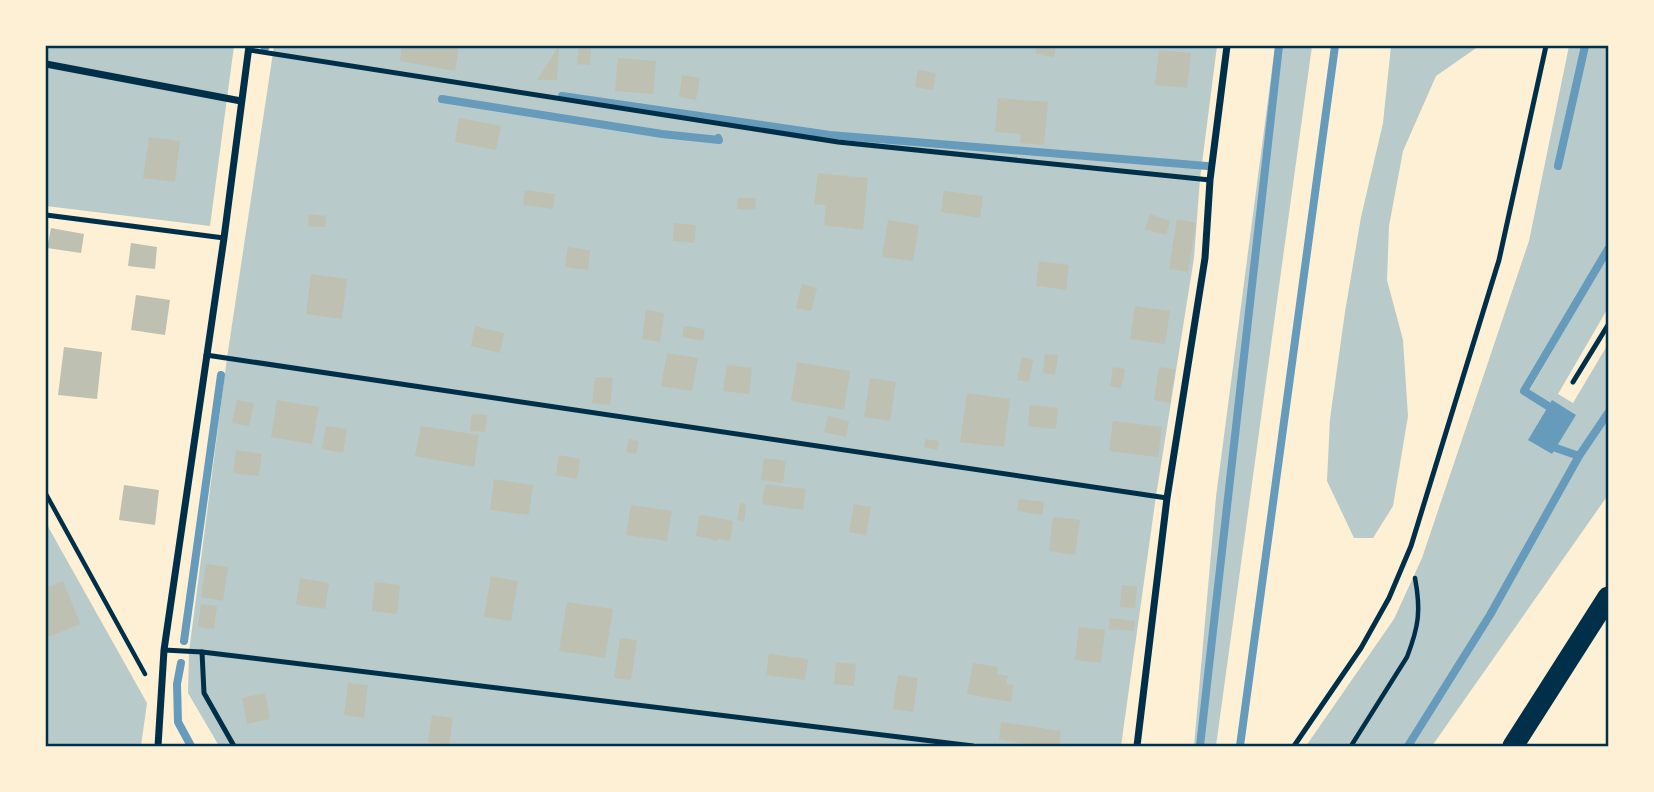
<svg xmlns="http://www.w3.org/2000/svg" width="1654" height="792" font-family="'Fira Sans Condensed',sans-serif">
	<rect width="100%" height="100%" fill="#fdf0d5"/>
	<!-- green -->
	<g fill="#b9caca">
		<path d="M46,46H234L210,226L46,206Z"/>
		<path d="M274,46H1217L1200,179L1194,258L1156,496L1121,746H219L188,693L189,652L227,358Z"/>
		<path d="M1275,46H1312L1216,746H1194L1216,497Z"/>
		<path d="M1391,46H1479L1436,76L1403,151L1389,226L1387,280L1403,340L1408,416L1393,506L1373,538H1354L1327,481L1330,419L1345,312L1361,217L1383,123Z"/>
		<path d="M1569,46H1608V244L1522,391L1538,402L1541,400L1529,391L1608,255V308L1558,394L1573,403L1608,344V495L1432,746H1306L1394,619L1422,558L1529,241Z"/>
		<path d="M46,523L147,703L141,746H46Z"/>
	</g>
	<!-- water -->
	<path fill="#669bbc" d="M1552,400L1576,415L1552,454L1528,440Z"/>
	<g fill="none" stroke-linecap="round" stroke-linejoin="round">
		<!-- stream -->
		<g stroke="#669bbc" stroke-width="8">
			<path d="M265,48L266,46"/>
			<path d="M562,96L830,135L1207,166"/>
			<path d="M442,99L662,134L719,140L718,138"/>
			<path d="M1558,166L1585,46"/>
			<path d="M1548,406L1524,391L1608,249"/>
			<path d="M1556,448L1579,456"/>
			<path d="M184,641L221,375"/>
			<path d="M181,663L177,684L178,722L191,746"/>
			<path d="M1200,746L1279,46"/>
			<path d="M1240,746L1335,46"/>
			<path d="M1408,746L1490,615L1579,456L1608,413"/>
		</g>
	</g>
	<!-- building -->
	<g fill="#bec0b2">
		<path d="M402,46H459L455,71L400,61Z"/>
		<path d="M559,46L557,80H537Z"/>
		<path d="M579,46L591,47L590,65L577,64Z"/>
		<path d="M1037,46H1056L1054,57L1035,53Z"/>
		<path d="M1159,50L1191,53L1187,88L1155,85Z"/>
		<path d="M618,58L656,61L653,94L615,91Z"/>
		<path d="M918,70L936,73L933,90L915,87Z"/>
		<path d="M682,75L700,78L696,100L679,97Z"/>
		<path d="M998,98L1048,102L1044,145L1020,143L1021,134L995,132Z"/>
		<path d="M459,118L501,126L496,150L455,142Z"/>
		<path d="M149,137L180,141L175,182L143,178Z"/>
		<path d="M818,173L868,178L863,230L824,225L826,205L814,204Z"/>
		<path d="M525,190L555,194L553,209L523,205Z"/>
		<path d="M944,191L983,196L980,218L941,212Z"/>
		<path d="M738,198H756L755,210L737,209Z"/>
		<path d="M309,214L326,216L325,227L308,226Z"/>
		<path d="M1150,214L1170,221L1166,235L1145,229Z"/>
		<path d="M1177,219L1196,223L1188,272L1169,269Z"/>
		<path d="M888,220L919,225L913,261L882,257Z"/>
		<path d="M674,223L696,225L694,243L673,241Z"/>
		<path d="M51,228L84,234L81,253L47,248Z"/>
		<path d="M131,243L157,247L155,269L128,266Z"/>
		<path d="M568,247L590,250L588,270L565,267Z"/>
		<path d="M1039,261L1069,265L1066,290L1036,286Z"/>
		<path d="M311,274L347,279L342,319L306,314Z"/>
		<path d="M802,284L817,288L811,311L796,308Z"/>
		<path d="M136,295L170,300L165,335L131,330Z"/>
		<path d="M1135,306L1170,311L1165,344L1130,339Z"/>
		<path d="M646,310L664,313L660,342L642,339Z"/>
		<path d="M475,326L504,333L500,353L471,346Z"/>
		<path d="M684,326L705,329L703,341L682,337Z"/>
		<path d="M64,347L102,352L97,399L58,395Z"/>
		<path d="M667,353L698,358L692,391L661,386Z"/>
		<path d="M1045,354L1058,355L1055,375L1043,373Z"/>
		<path d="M1022,357L1033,360L1029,382L1017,380Z"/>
		<path d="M797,362L850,371L844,410L791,401Z"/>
		<path d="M727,365L752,368L749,394L723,391Z"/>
		<path d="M1113,367L1125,369L1121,388L1110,386Z"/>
		<path d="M1159,367L1175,369L1170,403L1154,400Z"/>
		<path d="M595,377L613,378L610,405L592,403Z"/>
		<path d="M870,378L896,382L890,421L864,417Z"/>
		<path d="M967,393L1010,399L1004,447L960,442Z"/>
		<path d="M237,400L254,403L249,426L232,423Z"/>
		<path d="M277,400L319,407L312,444L271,437Z"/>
		<path d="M1030,405L1058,408L1056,429L1028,426Z"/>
		<path d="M472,414L487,415L485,432L470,431Z"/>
		<path d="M828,416L849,421L846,437L824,432Z"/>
		<path d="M1113,421L1162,427L1158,457L1109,451Z"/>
		<path d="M326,426L347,429L343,453L322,449Z"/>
		<path d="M421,426L479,435L474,467L415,456Z"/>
		<path d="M629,439L639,441L636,454L626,452Z"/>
		<path d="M926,439L939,441L937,450L924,447Z"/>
		<path d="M236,450L262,454L259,476L233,473Z"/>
		<path d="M559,455L580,459L577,479L556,475Z"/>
		<path d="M764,458L786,461L783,483L761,480Z"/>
		<path d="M494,479L533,485L529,515L490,510Z"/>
		<path d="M765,484L806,489L803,510L762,504Z"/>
		<path d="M124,485L159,490L155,525L119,520Z"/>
		<path d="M1019,499L1044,502L1042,515L1017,511Z"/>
		<path d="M740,503L746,504L744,521L737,520Z"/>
		<path d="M854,504L871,507L866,535L849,532Z"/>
		<path d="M631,505L672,511L667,541L626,535Z"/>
		<path d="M703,515L733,521L730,541L717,539V541L712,540V539L696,536L699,516Z"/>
		<path d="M1053,517L1080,520L1075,555L1049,551Z"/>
		<path d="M206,564L228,567L223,601L201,597Z"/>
		<path d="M491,576L518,581L511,621L484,617Z"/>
		<path d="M300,578L329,583L325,609L296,605Z"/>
		<path d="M63,581L80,624L46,638V588Z"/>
		<path d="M375,582L400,585L397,614L372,611Z"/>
		<path d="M1122,585L1137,586L1135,608L1120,607Z"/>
		<path d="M567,602L613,609L605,658L559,651Z"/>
		<path d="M201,604L217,606L214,629L198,627Z"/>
		<path d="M1110,618L1135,621L1134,631L1109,629Z"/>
		<path d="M1079,627L1105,630L1101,663L1075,660Z"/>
		<path d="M620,638L637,640L631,680L614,678Z"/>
		<path d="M769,654L808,659L805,680L766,675Z"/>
		<path d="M836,662L856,664L854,686L834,684Z"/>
		<path d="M973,663L998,667L997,674L1008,676L1006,684L1013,685L1011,702L967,694Z"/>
		<path d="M898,675L918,678L913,712L893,709Z"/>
		<path d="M348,683L368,685L364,718L344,715Z"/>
		<path d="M265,693L270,719L247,724L242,698Z"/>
		<path d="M432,715L453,718L449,745L428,742Z"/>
		<path d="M1001,722L1061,731L1059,746H1047L999,740Z"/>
	</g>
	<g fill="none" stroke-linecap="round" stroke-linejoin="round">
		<!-- path -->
		<g stroke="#003049" stroke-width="4.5">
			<path d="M46,494L145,674"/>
			<path d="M1351,746L1407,657C1419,626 1421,610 1415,578"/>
		</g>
		<!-- service -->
		<g stroke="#003049" stroke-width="5">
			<path d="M249,50L838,142L1210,180"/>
			<path d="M46,215L224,238"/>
			<path d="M206,355L1167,498"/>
			<path d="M1573,382L1608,325"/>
			<path d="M164,650L202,652L973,746"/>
			<path d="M202,652L204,693L234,746"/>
			<path d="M1294,746L1361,648L1389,598L1411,546L1499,260L1546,46"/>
		</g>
		<!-- minor -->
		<g stroke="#003049" stroke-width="7">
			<path d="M46,64L241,101"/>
			<path d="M158,746L164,650L224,238L249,46"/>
			<path d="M1137,746L1167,498L1205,258L1210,180L1227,46"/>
		</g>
		<!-- motorway -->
		<path stroke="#003049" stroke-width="21" d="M1513,746L1608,597"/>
	</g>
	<!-- border -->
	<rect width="1654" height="792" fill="none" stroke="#fdf0d5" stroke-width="94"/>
	<rect x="47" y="47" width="1560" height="698" fill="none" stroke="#003049" stroke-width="2.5"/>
</svg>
